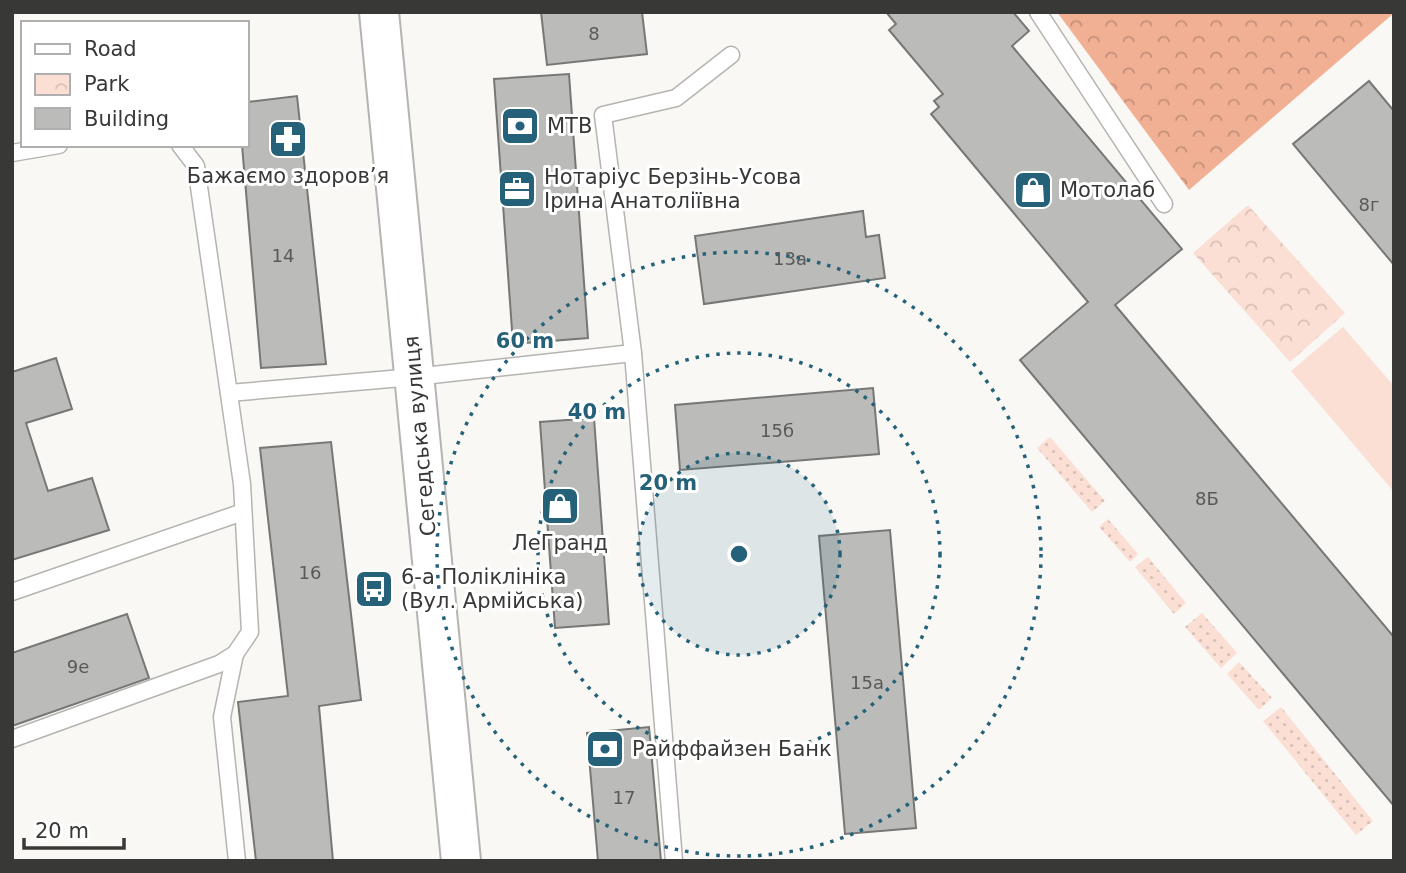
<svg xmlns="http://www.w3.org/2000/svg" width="1406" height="873" font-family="'DejaVu Sans',sans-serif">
	<defs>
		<pattern id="grass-dots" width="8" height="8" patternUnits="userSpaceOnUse" patternTransform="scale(1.75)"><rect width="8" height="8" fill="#fbdfd4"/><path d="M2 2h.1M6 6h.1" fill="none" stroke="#d8c0b7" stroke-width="1.8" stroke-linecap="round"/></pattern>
		<pattern id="forest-crowns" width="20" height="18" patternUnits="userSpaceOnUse" patternTransform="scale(1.75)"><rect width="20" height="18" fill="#f1af93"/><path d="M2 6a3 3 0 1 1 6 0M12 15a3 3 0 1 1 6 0" fill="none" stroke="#c48f79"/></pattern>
		<pattern id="park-crowns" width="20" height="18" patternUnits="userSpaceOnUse" patternTransform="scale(1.75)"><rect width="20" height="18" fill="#fbdfd4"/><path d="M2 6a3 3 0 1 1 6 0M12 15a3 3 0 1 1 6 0" fill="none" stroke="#d8c0b7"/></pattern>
	</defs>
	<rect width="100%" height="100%" fill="#f9f8f5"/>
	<!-- grass -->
	<g fill="url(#grass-dots)">
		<path d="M1050,437L1105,501L1092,512L1037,448Z"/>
		<path d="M1108,519L1138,554L1130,562L1099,527Z"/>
		<path d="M1148,557L1186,603L1174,614L1135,567Z"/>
		<path d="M1202,613L1237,653L1221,668L1185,627Z"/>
		<path d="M1239,662L1272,698L1259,710L1227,674Z"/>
		<path d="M1281,707L1373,821L1356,835L1263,721Z"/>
	</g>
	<!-- forest -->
	<path fill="url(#forest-crowns)" d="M1057,12H1394V13L1189,190Z"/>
	<!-- park -->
	<path fill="url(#park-crowns)" d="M1248,205L1345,313L1290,362L1193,253Z"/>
	<!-- garden -->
	<path fill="#fbdfd4" d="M1343,327L1394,386V492L1291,371Z"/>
	<!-- building -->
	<g fill="#bbbcb9" stroke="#777875" stroke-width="2">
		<path d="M541,12H642L647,54L547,65Z"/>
		<path d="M886,12H1013L1029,31L1012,46L1182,249L1115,305L1394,637V806L1020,360L1088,302L931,114L939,107L934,101L943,94L889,30L896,24Z"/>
		<path d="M569,74L588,338L513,344L494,79Z"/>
		<path d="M1369,81L1394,111V265L1293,144Z"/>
		<path d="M297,96L326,364L261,368L242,145H247V102Z"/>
		<path d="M863,211L866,237L879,235L885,278L704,304L695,236Z"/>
		<path d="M56,358L72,409L26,423L48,491L92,478L109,530L12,560V372Z"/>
		<path d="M873,388L879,454L680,470L675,405Z"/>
		<path d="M594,418L609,624L555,628L540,422Z"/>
		<path d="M331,442L361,700L319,706L333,861H256L238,702L288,696L260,448Z"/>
		<path d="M890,530L916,828L845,834L819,536Z"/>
		<path d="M127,614L149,678L12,726V653Z"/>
		<path d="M649,727L661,861H598L587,733Z"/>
	</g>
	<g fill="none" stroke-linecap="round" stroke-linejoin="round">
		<defs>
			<g id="lane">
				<path d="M1038,12L1164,204"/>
				<path d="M12,153L59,145"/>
				<path d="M229,393L414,377L633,353"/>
				<path d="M12,592L243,512"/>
				<path d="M235,654L222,717L237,861"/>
				<path d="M12,739L219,664L235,654L250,632L242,484L196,166L180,145"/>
				<path d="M674,861L633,353L603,115L676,98L731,55"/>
			</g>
			<path id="secondary" d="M379,12L461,861"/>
		</defs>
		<!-- lane casing -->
		<use href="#lane" stroke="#b5b4b1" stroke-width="19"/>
		<!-- secondary casing -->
		<use href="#secondary" stroke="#b5b4b1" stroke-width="42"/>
		<!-- lane -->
		<use href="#lane" stroke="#fff" stroke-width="16"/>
		<!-- secondary -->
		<use href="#secondary" stroke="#fff" stroke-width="38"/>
	</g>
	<!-- distance rings -->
	<circle cx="739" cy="554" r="101" fill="#256179" fill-opacity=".12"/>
	<g fill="none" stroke="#256179" stroke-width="3.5" stroke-dasharray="3.5 7">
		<circle cx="739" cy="554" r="101"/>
		<circle cx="739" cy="554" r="201"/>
		<circle cx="739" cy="554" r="302"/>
	</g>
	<!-- icons -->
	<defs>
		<symbol id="bank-square" viewBox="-11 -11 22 22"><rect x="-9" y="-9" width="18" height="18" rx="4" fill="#256179" stroke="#fff"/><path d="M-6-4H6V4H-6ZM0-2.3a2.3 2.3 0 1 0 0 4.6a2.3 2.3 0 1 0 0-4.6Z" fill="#fff"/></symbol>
		<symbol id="pharmacy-square" viewBox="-11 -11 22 22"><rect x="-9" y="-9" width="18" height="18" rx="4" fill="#256179" stroke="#fff"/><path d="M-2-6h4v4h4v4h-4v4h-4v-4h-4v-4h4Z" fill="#fff"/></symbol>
		<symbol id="office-square" viewBox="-11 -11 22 22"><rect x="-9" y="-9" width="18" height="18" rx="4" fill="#256179" stroke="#fff"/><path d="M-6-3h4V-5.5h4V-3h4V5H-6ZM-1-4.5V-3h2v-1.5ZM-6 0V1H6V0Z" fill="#fff"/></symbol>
		<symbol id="shop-square" viewBox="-11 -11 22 22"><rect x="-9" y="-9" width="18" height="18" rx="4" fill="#256179" stroke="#fff"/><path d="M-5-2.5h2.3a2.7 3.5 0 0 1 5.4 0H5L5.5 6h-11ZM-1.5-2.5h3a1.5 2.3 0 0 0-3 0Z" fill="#fff"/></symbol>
		<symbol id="bus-square" viewBox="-11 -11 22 22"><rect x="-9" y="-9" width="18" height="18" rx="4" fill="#256179" stroke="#fff"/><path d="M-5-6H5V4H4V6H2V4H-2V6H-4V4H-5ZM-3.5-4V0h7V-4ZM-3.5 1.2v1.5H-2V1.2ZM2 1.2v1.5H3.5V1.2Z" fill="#fff"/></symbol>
	</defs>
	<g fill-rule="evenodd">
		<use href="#bank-square" x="498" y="104" width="44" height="44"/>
		<use href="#pharmacy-square" x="266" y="117" width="44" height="44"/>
		<use href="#office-square" x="495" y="167" width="44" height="44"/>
		<use href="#shop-square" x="1011" y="168" width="44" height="44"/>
		<use href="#shop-square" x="538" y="484" width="44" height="44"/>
		<use href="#bus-square" x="352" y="567" width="44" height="44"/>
		<use href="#bank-square" x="583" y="727" width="44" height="44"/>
	</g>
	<g text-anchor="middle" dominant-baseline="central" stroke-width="6" stroke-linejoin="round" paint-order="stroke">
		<!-- number labels -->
		<g font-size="18" fill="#595958">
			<text x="594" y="33">8</text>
			<text x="1369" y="204">8г</text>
			<text x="283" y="255">14</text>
			<text x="790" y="258">13а</text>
			<text x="777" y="430">15б</text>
			<text x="1207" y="498">8Б</text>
			<text x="310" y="572">16</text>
			<text x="78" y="666">9е</text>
			<text x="867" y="682">15а</text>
			<text x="624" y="797">17</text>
		</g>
		<!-- poi labels -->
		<g font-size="21" fill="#383837" stroke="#fff" text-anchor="start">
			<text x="547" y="126">МТВ</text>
			<text x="288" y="176" text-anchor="middle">Бажаємо здоровʼя</text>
			<text x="544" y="177">Нотаріус Берзінь-Усова<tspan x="544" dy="24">Ірина Анатоліївна</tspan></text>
			<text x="1060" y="190">Мотолаб</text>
			<text x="560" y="543" text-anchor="middle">ЛеГранд</text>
			<text x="401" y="577">6-а Поліклініка<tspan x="401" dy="24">(Вул. Армійська)</tspan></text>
			<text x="632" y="749">Райффайзен Банк</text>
		</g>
		<!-- street labels -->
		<g font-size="21" fill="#383837" stroke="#fff">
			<text transform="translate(420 436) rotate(-95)">Сегедська вулиця</text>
		</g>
	</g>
	<circle cx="739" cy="554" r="10" fill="#256179" stroke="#fff" stroke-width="3.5"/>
	<g font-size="21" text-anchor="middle" font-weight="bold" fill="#256179" stroke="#fff" stroke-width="6" stroke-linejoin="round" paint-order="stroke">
		<text x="525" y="348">60 m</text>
		<text x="597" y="419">40 m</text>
		<text x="668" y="490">20 m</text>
	</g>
	<!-- border -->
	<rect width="1406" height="873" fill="none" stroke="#383837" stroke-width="28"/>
	<!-- legend -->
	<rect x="21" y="21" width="228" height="126" fill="#ffffff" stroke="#afafaf" stroke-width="2"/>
	<rect x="35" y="44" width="35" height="10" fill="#ffffff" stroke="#afafaf" stroke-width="2"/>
	<text x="84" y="56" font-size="21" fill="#383837">Road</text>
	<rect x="35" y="74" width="35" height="21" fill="url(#park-crowns)" stroke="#afafaf" stroke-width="2"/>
	<text x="84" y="91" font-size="21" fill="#383837">Park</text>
	<rect x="35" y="108" width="35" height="21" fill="#bbbcb9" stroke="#afafaf" stroke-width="2"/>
	<text x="84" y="126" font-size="21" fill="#383837">Building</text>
	<!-- scale -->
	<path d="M24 838v10h100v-10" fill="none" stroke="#383837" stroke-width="3.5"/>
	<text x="35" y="838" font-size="21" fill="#383837" stroke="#ffffff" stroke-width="5" paint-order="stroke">20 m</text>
</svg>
